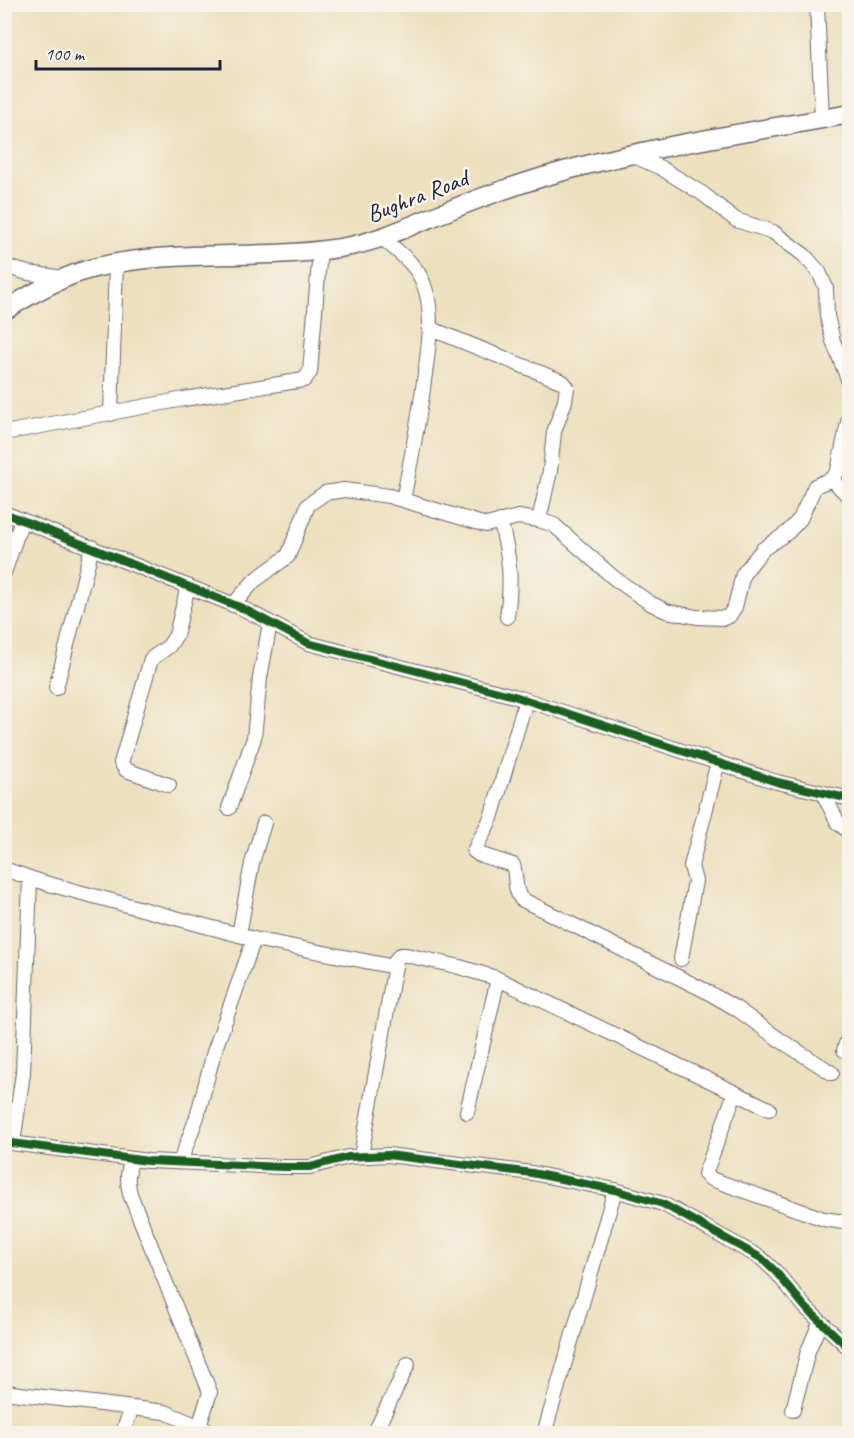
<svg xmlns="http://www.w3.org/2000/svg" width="854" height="1438" font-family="Caveat,sans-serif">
	<rect width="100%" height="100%" fill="#f7f3e8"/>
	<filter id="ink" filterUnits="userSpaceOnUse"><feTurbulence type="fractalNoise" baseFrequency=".0167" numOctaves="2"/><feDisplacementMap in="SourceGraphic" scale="12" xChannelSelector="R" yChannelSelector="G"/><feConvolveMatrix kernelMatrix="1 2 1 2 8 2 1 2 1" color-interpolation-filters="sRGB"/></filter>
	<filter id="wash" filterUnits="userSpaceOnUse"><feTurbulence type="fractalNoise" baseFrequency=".008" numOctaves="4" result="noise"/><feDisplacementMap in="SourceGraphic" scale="24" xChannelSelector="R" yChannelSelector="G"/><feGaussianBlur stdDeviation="1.35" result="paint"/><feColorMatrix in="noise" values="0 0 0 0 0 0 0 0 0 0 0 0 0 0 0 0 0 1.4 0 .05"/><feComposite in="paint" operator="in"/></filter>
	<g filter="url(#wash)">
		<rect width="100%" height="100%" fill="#ede0bf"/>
	</g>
	<g filter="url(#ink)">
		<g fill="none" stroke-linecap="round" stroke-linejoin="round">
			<defs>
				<g id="minor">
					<path d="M817,4L822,119"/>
					<path d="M630,154L661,168L703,194L736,220L773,232L804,255L819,272L826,288L827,316L833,341L848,379L850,394"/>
					<path d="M381,237C397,251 417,264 424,285C435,314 428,351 424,381C419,421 411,460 403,500"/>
					<path d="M4,266L28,273L64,278"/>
					<path d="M429,328L563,382L567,387L565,401L554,432L550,471L539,520"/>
					<path d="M111,414L116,264"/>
					<path d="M4,433L184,399L304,380L310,372L320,250"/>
					<path d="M832,479L850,498"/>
					<path d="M4,513L242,608L308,643L514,696L777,782L850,799"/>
					<path d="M500,521C510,556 512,580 507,617"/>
					<path d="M4,573L22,520"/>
					<path d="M233,605L254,581L288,556L308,505L325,493L344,490L389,496L486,525L518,517L539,520L554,525L614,578L650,603L666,611L697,617L725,618L729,616L735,607L743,574L763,549L788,532L800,519L815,486L832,479L838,471L850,412"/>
					<path d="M56,688L92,547"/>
					<path d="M526,700L491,818L474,851L478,854L513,865C517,876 513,888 521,899L704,990L737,1009L780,1040L832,1073"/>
					<path d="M169,785L126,770L121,763L151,659L169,646L176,635L188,586"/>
					<path d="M823,793L838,823L850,832"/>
					<path d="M229,808L254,738L260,678L270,623"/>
					<path d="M4,869L45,883L254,939L395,967"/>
					<path d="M239,935L252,863L264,823"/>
					<path d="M681,959L695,881L691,866L718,762"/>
					<path d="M844,1050L850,1032"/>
					<path d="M735,1093L705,1174L711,1179L824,1219L850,1223"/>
					<path d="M467,1112L498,979"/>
					<path d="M4,1142L148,1161L283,1167H310L348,1157L388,1155L532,1173L615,1190L663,1204L761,1258L776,1272L806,1308L850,1349"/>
					<path d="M13,1143L23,1073L30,878"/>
					<path d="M361,1156L396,960L400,955H406L456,966L496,978L769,1109"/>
					<path d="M132,1159C127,1172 127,1181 130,1194L210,1392L199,1427"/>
					<path d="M180,1162L197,1117L214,1052L254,939"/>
					<path d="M4,1392L165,1412L216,1434"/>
					<path d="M793,1410L808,1351L820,1323"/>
					<path d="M122,1434L132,1408"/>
					<path d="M374,1434L408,1364"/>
					<path d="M544,1434L615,1190"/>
				</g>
				<path id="tertiary" d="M4,311C32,293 62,276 94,268C177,247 268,262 351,246C384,239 414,224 445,212C477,199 510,187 543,177C643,147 747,133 850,114"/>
			</defs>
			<!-- minor casing -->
			<use href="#minor" stroke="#696469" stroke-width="16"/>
			<!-- tertiary casing -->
			<use href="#tertiary" stroke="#696469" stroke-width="21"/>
			<!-- minor -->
			<use href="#minor" stroke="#fff" stroke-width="14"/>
			<!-- tertiary -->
			<use href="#tertiary" stroke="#fff" stroke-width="18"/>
			<defs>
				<g id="cycleway">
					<path d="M4,513L242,608L308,643L514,696L777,782L850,799"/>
					<path d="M4,1142L148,1161L283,1167H310L348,1157L388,1155L532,1173L615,1190L663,1204L761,1258L776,1272L806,1308L850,1349"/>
				</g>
			</defs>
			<!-- cycleway casing -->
			<use href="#cycleway" stroke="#f7f3e8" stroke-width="11"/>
			<!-- cycleway -->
			<use href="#cycleway" stroke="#1b5e20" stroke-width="8"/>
		</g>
	</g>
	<g text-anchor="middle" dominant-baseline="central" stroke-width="5" stroke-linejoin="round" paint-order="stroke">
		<!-- street labels -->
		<g font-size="24" fill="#22223b" stroke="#f7f3e8">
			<text transform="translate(417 196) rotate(-21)">Bughra Road</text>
		</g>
	</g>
	<!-- margin -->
	<rect width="854" height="1438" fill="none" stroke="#f7f3e8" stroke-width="24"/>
	<!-- scale -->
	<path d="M36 60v9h184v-9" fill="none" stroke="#22223b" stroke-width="3"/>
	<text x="45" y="60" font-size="18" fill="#22223b" stroke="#f7f3e8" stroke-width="4.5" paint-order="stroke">100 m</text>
</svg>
